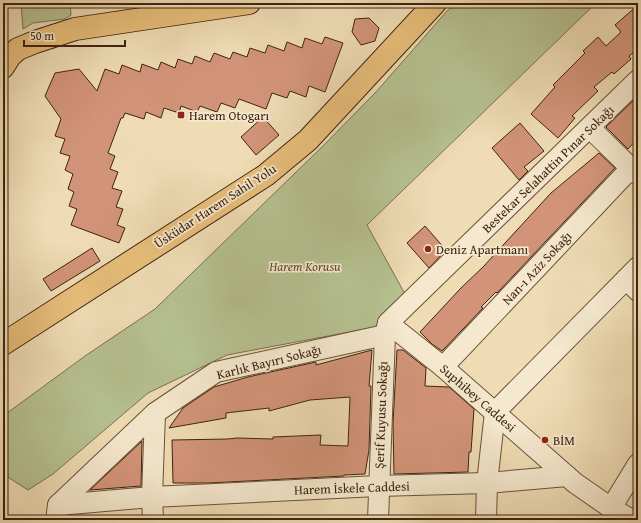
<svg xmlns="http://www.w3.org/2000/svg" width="641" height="523" font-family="'Gentium Book Plus',serif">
	<rect width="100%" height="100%" fill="#efdcb4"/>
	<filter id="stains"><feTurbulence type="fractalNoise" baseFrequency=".005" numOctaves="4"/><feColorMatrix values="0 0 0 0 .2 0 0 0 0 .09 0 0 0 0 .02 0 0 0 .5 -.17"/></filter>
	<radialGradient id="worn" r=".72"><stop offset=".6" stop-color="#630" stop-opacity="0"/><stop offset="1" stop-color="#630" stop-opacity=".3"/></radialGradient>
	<!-- green -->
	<g fill="#b6c190" stroke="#7a7250">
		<path d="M21,3H70L71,15L65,19L33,23L23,29Z"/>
		<path d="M458,3H596L367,225L405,294L376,327L227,355L148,393L53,474L28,490L3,474V416L85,356L155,309L323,146L376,92L447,11Z"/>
	</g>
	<!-- building -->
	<g fill="#d29478" stroke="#3e2410">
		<path d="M638,5V49L629,56L631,59L614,74L612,72L594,87L598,91L572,116L575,118L558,138L531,114L555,87L553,85L585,53L583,51L598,37L606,46L621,32L615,25Z"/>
		<path d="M369,18L379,28L375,41L361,45L352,32L355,19Z"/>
		<path d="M325,37L343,43L325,92L309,86L306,97L290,91L287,98L272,93L266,109L239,99L235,108L221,103L217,112L200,106L197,112L181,106L179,113L164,108L161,118L146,112L144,119L125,113L123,118H121L108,153L115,156L110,169L118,172L112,188L122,191L116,207L123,209L117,225L125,228L119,243L71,225L77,209L69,206L74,192L68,189L73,174L65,170L70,156L60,153L65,139L55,136L61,119L45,96L55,73L79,69L97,91L105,69L119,74L122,65L140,72L142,64L158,70L161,62L175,68L178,59L192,64L195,56L210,62L214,53L230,59L233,52L247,57L250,48L265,53L268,45L284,51L287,42L302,48L305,38L322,44Z"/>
		<path d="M638,96V138L628,149L606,127Z"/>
		<path d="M263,117L279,135L256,155L241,137Z"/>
		<path d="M520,123L544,151L524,167L528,171L519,180L492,148Z"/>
		<path d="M599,153L615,168L497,293L496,292L481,307L483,308L442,351L432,344L420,332L461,288L483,267L551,193Z"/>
		<path d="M425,226L446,250L429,268L407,243Z"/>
		<path d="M92,248L100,261L51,291L43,279Z"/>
		<path d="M372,350L369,386H371L369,450L365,474L344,475V476L209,483H173L172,440L228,439L237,438L273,439V437L321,435L320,445L348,446L350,397L310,400L269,411V408L226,413V418L169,428L183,408L214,387L248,377L316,362V365Z"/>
		<path d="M397,350H403L426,368L425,386L449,387L474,409L471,452H469L468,472L394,474L393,423Z"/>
		<path d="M142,441L141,486L90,490Z"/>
	</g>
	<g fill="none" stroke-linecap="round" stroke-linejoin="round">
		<defs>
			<g id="minor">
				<path d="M590,128L638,175"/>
				<path d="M626,279L638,291"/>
				<path d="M388,323L443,367L575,483L611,508L632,520"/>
				<path d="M443,367L631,168"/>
				<path d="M495,412L638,267"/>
				<path d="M58,505L152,497L378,486L487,483L567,476"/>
				<path d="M611,508L638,464"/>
				<path d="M56,520L58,505L155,413L216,372L385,335L388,323L638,80"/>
				<path d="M153,520L152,497L155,413"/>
				<path d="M378,520L385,335"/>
				<path d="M486,520L487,483L495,412"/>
			</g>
			<g id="major">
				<path d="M3,67L10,56L18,49L35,42L75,29L249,3"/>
				<path d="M3,344L266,175L308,140L435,3"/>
			</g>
		</defs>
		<!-- minor casing -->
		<use href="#minor" stroke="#6a5239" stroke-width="22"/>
		<!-- major casing -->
		<use href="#major" stroke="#3e2410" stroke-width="24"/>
		<!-- minor -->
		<use href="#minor" stroke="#f5e8ce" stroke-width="20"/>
		<!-- major -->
		<use href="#major" stroke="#e8be7a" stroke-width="22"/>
	</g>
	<!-- markers -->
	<g fill="#8f2418" stroke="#f5e8ce" stroke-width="1.5">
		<rect x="177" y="111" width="8" height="8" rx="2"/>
		<circle cx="428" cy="249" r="4"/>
		<circle cx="545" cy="440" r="4"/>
	</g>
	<g text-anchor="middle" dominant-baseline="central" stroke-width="3.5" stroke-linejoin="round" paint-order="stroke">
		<!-- poi labels -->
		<g font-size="13" fill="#3e2410" stroke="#f5e8ce" text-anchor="start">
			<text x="189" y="115">Harem Otogarı</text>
			<text x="436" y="249">Deniz Apartmanı</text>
			<text x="553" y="440">BİM</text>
		</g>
		<!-- street labels -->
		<g font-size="13" fill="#3e2410" stroke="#f5e8ce">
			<text transform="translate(548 169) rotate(-44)">Bestekar Selahattin Pınar Sokağı</text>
			<text transform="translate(215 206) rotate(-33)">Üsküdar Harem Sahil Yolu</text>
			<text transform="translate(537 268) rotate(-47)">Nan-ı Aziz Sokağı</text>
			<text transform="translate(269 362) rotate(-14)">Karlık Bayırı Sokağı</text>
			<text transform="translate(478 398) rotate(41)">Suphibey Caddesi</text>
			<text transform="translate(381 415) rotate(-88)">Şerif Kuyusu Sokağı</text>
			<text transform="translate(352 488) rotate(-2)">Harem İskele Caddesi</text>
		</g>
		<!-- park labels -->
		<g font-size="13" font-style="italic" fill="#5c4b30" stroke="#f5e8ce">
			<text x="305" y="266">Harem Korusu</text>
		</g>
	</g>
	<!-- margin -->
	<rect width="641" height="523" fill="none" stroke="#efdcb4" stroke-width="16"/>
	<rect x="4" y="4" width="633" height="515" fill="none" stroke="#3e2410" stroke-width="2"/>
	<rect x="8" y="8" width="625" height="507" fill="none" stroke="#3e2410"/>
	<!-- scale -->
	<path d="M24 40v6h101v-6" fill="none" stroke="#3e2410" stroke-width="2"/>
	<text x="30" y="40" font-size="12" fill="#3e2410" stroke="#f5e8ce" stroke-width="3" paint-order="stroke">50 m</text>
	<rect width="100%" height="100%" filter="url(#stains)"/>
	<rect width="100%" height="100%" fill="url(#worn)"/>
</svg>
